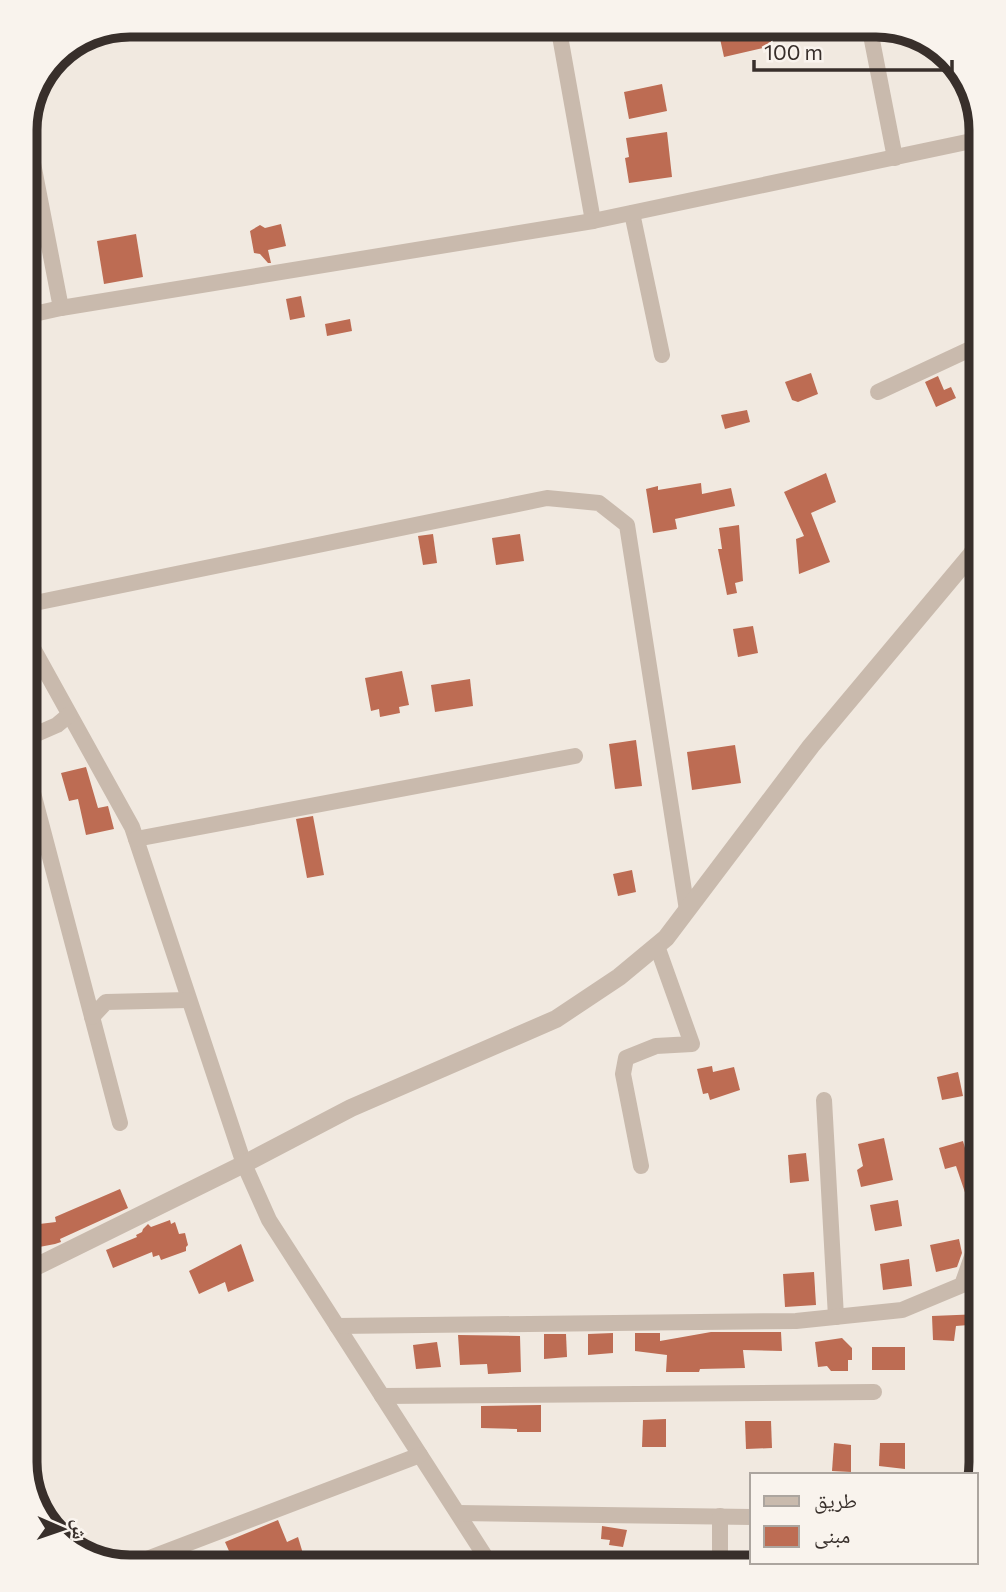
<svg xmlns="http://www.w3.org/2000/svg" width="1006" height="1592" font-family="Commissioner,'Noto Naskh Arabic',sans-serif">
	<rect width="100%" height="100%" fill="#f1e9e0"/>
	<!-- building -->
	<g fill="#bd6c53">
		<path d="M717,25H756L757,30L768,28L772,46L724,57Z"/>
		<path d="M662,84L667,111L629,119L624,92Z"/>
		<path d="M667,132L672,177L629,183L625,158L629,157L626,138Z"/>
		<path d="M281,224L286,246L268,250L271,263H268L260,254L254,253L250,231L260,225L265,228Z"/>
		<path d="M136,234L143,277L104,284L97,241Z"/>
		<path d="M301,296L305,317L290,320L286,299Z"/>
		<path d="M350,319L352,331L327,336L325,324Z"/>
		<path d="M811,373L818,394L798,402L792,400L785,382Z"/>
		<path d="M938,376L944,390L951,387L956,398L936,407L925,382Z"/>
		<path d="M747,410L750,422L725,429L721,415Z"/>
		<path d="M826,473L836,502L811,513L830,562L799,574L796,539L804,536L784,492Z"/>
		<path d="M701,483L702,494L731,488L735,506L675,519L677,529L653,533L646,489L658,486V490Z"/>
		<path d="M739,525L743,581L735,583L737,593L727,595L718,549H722L719,528Z"/>
		<path d="M433,534L437,563L423,565L418,536Z"/>
		<path d="M520,534L524,561L496,565L492,538Z"/>
		<path d="M753,626L758,653L738,657L733,629Z"/>
		<path d="M402,671L409,705L399,707L400,713L380,717L379,709L371,711L365,678Z"/>
		<path d="M470,679L473,706L435,712L431,685Z"/>
		<path d="M636,740L642,786L615,789L609,744Z"/>
		<path d="M735,745L741,783L692,790L687,752Z"/>
		<path d="M86,767L98,808L108,806L114,829L86,835L78,799L69,801L61,773Z"/>
		<path d="M313,816L324,875L307,878L296,819Z"/>
		<path d="M632,870L636,892L618,896L613,874Z"/>
		<path d="M712,1066L713,1072L734,1067L740,1090L710,1100L708,1093L703,1094L697,1069Z"/>
		<path d="M958,1072L963,1096L942,1100L937,1077Z"/>
		<path d="M884,1138L893,1180L861,1187L857,1170L863,1166L858,1144Z"/>
		<path d="M963,1141L971,1169L981,1165V1210L972,1213L956,1166L945,1169L939,1148Z"/>
		<path d="M806,1153L809,1181L790,1183L788,1155Z"/>
		<path d="M120,1189L128,1208L60,1239L61,1242L55,1244L34,1248L35,1252L25,1254V1223H31V1225L56,1222L55,1217Z"/>
		<path d="M898,1200L902,1226L875,1231L870,1205Z"/>
		<path d="M170,1220L171,1224L175,1222L179,1234L185,1233L188,1245L186,1247V1251L161,1260L159,1255L153,1257L152,1252L113,1268L106,1250L137,1237L136,1235L142,1232L143,1229L148,1224L151,1227Z"/>
		<path d="M959,1239L962,1253L957,1267L936,1272L930,1245Z"/>
		<path d="M241,1244L254,1281L228,1292L225,1282L199,1294L189,1271Z"/>
		<path d="M909,1259L912,1286L883,1290L880,1264Z"/>
		<path d="M814,1272L816,1305L785,1307L783,1274Z"/>
		<path d="M981,1314V1324L956,1326L954,1341L933,1340L932,1316Z"/>
		<path d="M711,1332H781L782,1351L743,1350L745,1368L700,1369L699,1372H666L667,1355L635,1351V1333H660V1341Z"/>
		<path d="M613,1333V1353L588,1355V1334Z"/>
		<path d="M544,1334H566L567,1357L544,1359Z"/>
		<path d="M458,1335L520,1336L521,1372L488,1374L487,1364L460,1365Z"/>
		<path d="M842,1338L852,1348V1360H848V1371H831L827,1366L818,1367L815,1342Z"/>
		<path d="M437,1342L441,1367L416,1369L413,1345Z"/>
		<rect x="872" y="1347" width="33" height="23"/>
		<path d="M541,1405V1432H517V1429L481,1428V1406Z"/>
		<path d="M666,1419V1447H642L643,1420Z"/>
		<path d="M745,1421H771L772,1448L746,1449Z"/>
		<path d="M834,1443L851,1445V1472L832,1471Z"/>
		<path d="M880,1443H905V1469L879,1466Z"/>
		<path d="M278,1520L287,1542L298,1537L307,1567H236L225,1542Z"/>
		<path d="M602,1526L627,1530L623,1547L609,1545L610,1540L601,1539Z"/>
	</g>
	<g fill="none" stroke-linecap="round" stroke-linejoin="round">
		<!-- minor -->
		<g stroke="#c9baad" stroke-width="16">
			<path d="M558,25L593,221"/>
			<path d="M869,25L895,158"/>
			<path d="M25,122L61,308"/>
			<path d="M632,213L662,355"/>
			<path d="M25,316L61,308L593,221L981,139"/>
			<path d="M878,392L981,344"/>
			<path d="M25,605L547,498L599,503L627,525L687,910"/>
			<path d="M25,634L132,827L244,1164L269,1220L492,1567"/>
			<path d="M69,715L57,725L25,739L27,770L120,1123"/>
			<path d="M136,839L575,756"/>
			<path d="M92,1017L106,1002L188,1000"/>
			<path d="M824,1100L836,1317"/>
			<path d="M641,1166L623,1074L626,1058L656,1046L692,1044L657,946"/>
			<path d="M337,1326L796,1321L902,1310L962,1285L981,1231"/>
			<path d="M382,1396L874,1392"/>
			<path d="M458,1513L752,1517"/>
			<path d="M720,1516V1567"/>
			<path d="M126,1567L420,1455"/>
		</g>
		<!-- tertiary -->
		<path stroke="#c9baad" stroke-width="18" d="M25,1272L244,1164L351,1108L556,1019L619,977L666,938L811,746L971,555L981,538"/>
	</g>
	<!-- crop -->
	<path d="M0 0H1006V1592H0ZM130 37H876A93 93 0 0 1 969 130V1462A93 93 0 0 1 876 1555H130A93 93 0 0 1 37 1462V130A93 93 0 0 1 130 37Z" fill="#f9f3ed" fill-rule="evenodd"/>
	<path fill="none" stroke="#382f2b" stroke-width="9" d="M130 37H876A93 93 0 0 1 969 130V1462A93 93 0 0 1 876 1555H130A93 93 0 0 1 37 1462V130A93 93 0 0 1 130 37Z"/>
	<!-- legend -->
	<rect x="750" y="1473" width="228" height="91" fill="#f9f3ed" stroke="#aca59f" stroke-width="2"/>
	<rect x="764" y="1496" width="35" height="10" fill="#c9baad" stroke="#aca59f" stroke-width="2"/>
	<text x="814" y="1508" font-size="21" fill="#382f2b">طريق</text>
	<rect x="764" y="1526" width="35" height="21" fill="#bd6c53" stroke="#aca59f" stroke-width="2"/>
	<text x="814" y="1543" font-size="21" fill="#382f2b">مبنى</text>
	<!-- north arrow -->
	<g transform="translate(63 1529) rotate(92)" stroke="#f9f3ed" stroke-width="5" paint-order="stroke">
	<path d="M0-5L12 26L0 18L-12 26Z" fill="#382f2b"/>
	<text y="-10" font-size="19" font-weight="bold" text-anchor="middle" fill="#382f2b">ش</text>
	</g>
	<!-- scale -->
	<path d="M754 60v10h198v-10" fill="none" stroke="#382f2b" stroke-width="3.5"/>
	<text x="764" y="60" font-size="21" fill="#382f2b" stroke="#f9f3ed" stroke-width="5" paint-order="stroke">100 m</text>
</svg>
